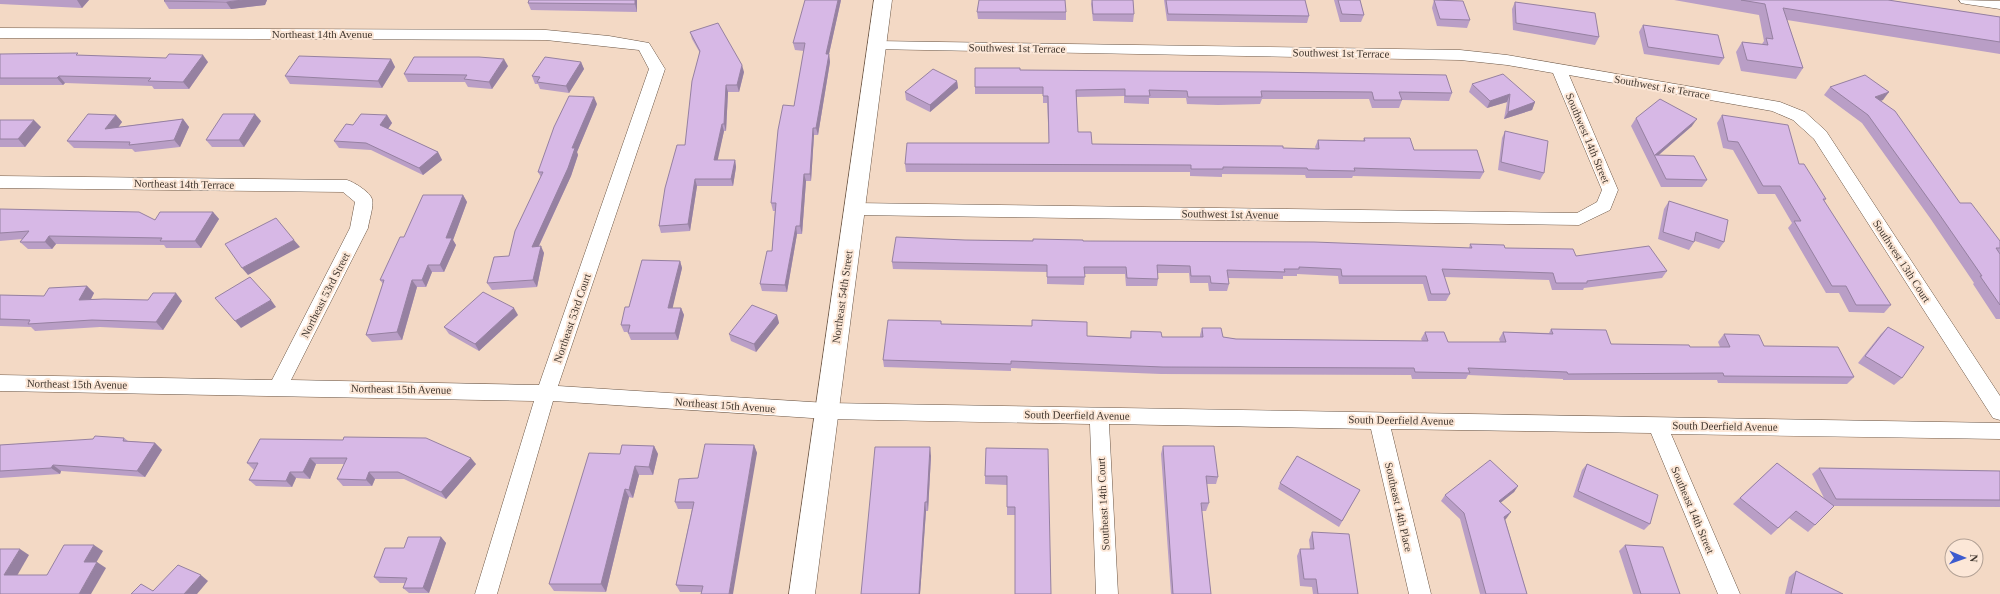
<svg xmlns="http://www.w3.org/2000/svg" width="2000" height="594" font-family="Georgia,serif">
	<rect width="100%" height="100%" fill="#f3d9c5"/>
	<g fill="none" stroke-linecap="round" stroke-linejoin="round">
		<defs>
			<g id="minor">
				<path d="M1959,0L2000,1V9L1966,4L1961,3Z"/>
				<path d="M0,28L546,30L609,36L649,43L665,69L558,386L827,403L2000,423V439L1671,434L1740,594H1718L1651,433L1391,429L1431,594H1409L1371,429L1109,424L1118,594H1096L1090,424L827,419L553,401L497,594H475L534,401L0,391V375L272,380L350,228L355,202L343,192L0,188V176L347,180C354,182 370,192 372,199C374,207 369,220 368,228L291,380L539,385L649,69L639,50L546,40L0,38Z"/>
				<path d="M876,41L1460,50L1507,55L1780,102L1805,112L1826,131L2000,396V420L1993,418L1814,139L1793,120L1772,111L1569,75L1618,190L1610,210L1579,225L854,215L848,213L846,209L848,205L854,203L1577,213L1597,202L1602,190L1553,73L1507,65L1460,60L871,49L869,46L871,43Z"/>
			</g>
			<path id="tertiary" d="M874,0H892L815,594H789Z"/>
		</defs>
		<!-- minor casing -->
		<use href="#minor" stroke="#6b5645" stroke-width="1"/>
		<!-- tertiary casing -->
		<use href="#tertiary" stroke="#6b5645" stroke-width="1"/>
		<!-- minor -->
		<use href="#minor" fill="#fff" fill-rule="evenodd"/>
		<!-- tertiary -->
		<use href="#tertiary" fill="#fff" fill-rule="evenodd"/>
	</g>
	<!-- wall -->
	<g fill="#b99ec6">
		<path d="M0,0H89L82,8L0,4Z"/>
		<path d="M267,0L265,5L231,9H169L164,1Z"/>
		<path d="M529,0H637V12L531,10L528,3Z"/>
		<path d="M841,0L829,54L830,62L818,135H814L811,181H806L802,234H797L787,292L762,291L760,284L772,251L775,211H773L771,203L794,106L804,51L795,50L793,43Z"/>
		<path d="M1092,0H1133L1134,14L1133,22L1093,21L1091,4Z"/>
		<path d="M1164,0H1305L1309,16L1307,23L1167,21Z"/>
		<path d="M1334,0H1360L1364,15L1361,22H1340Z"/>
		<path d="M1434,0L1470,20L1467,28L1437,26L1432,8Z"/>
		<path d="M1674,0H1888L2000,17V54L1787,20L1803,68L1796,79L1741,71L1736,52L1742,42L1762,44L1764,41L1759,15Z"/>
		<path d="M1515,2L1599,37L1595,45L1513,30L1512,9Z"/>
		<path d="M977,12H1066V20L978,19Z"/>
		<path d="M1643,25L1724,58L1719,65L1644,54L1639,32Z"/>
		<path d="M690,32L744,72L739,92H728L726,131H724L717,160H735L736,167L733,186H697L690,231L661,233L659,226L685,145L700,53L692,39Z"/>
		<path d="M0,54L79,55L208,62L189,89H154L152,86L65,83L63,85H0Z"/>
		<path d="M391,59L395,67L382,88L290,84L285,76Z"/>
		<path d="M581,62L584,69L569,93L540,89L538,84H535L532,76Z"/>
		<path d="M508,66L492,89L468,87L465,82H408L404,74Z"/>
		<path d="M1020,70L1452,93L1449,101L1402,100L1399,108H1372L1369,99H1262L1260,104L1218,105L1187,104L1186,98H1149V104L1124,103V96L1076,97L1078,132L1092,144L1316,149L1315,147L1318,140L1363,141L1364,138L1414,150L1484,172L1480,179L1353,176L1352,178H1306L1305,175L1222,174V177L1190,176V172H906L905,164L1049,143L1047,103H1043V94H975V87Z"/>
		<path d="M957,81L958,88L930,112L906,100L905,92Z"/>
		<path d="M1472,84L1535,102L1532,110L1504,119L1507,102L1487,108L1469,92Z"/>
		<path d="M1830,87L1883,100L1880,101L1960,203L2000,241V319H1996L1973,284L1974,283L1930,218L1862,123L1824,95Z"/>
		<path d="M597,104L577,152L578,155L571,176L539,246L544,253L537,287L492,290L487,283L509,256L541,177L538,172Z"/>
		<path d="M116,115L122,122L118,127L183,119L189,127L180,147L135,152L132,149L74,148L67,141Z"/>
		<path d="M387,115L392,123L388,129L438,152L442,160L423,175L371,150L339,148L334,141L353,125Z"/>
		<path d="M1722,115L1799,164L1826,199L1824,201L1891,305L1884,313L1849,312L1839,293H1826L1788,228L1792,223L1775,194H1758L1733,150L1723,148L1717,123Z"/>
		<path d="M1636,118L1692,126L1659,155L1707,180L1702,187H1661L1631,126Z"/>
		<path d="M0,120L41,127L25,147H0Z"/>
		<path d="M261,121L244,147H212L206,140Z"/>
		<path d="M1505,131L1544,173L1540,180L1498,170L1502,138Z"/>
		<path d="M463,195L467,202L453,240L456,245L444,272H432L426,287H417L402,340L372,342L366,335L383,284L380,280Z"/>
		<path d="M1669,201L1724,242L1719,249L1695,241L1694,242L1689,250L1658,239L1664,209Z"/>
		<path d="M0,209L155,220L213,212L219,219L201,248H166L164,245L56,244L52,249H28L20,242L22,239L0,241Z"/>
		<path d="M965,240L1083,241L1469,248L1470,244L1576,256L1667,271L1662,278L1584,288L1583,290H1552L1549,280L1444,277L1450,294L1446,301H1428L1423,284H1339L1338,276L1297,274V276H1283V279L1228,278L1229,284L1227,291H1209L1208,283H1190L1189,273H1157L1158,279L1157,286H1126L1125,274H1085L1084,285L1047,284V272L893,269L892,262Z"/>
		<path d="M680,261L682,268L672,308H681L684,315L678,340H631L628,333V332H624L621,325L629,307Z"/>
		<path d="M87,286L94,293L91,299L182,301L163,330L100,327L35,331L31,327L0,326V295L44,296Z"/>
		<path d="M518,315L479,351L449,334L444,327Z"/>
		<path d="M777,315L779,323L756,352L731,341L729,334Z"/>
		<path d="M941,324L1087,336L1130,338L1131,331L1162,337H1200V335L1202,328L1223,337L1236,339L1422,341L1421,339L1425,332L1448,342H1500L1499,339L1503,332L1549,333L1551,329L1611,344L1690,347H1720L1718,342L1724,334L1764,346L1854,377L1847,384L1718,383L1717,380H1563V379L1468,375L1466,379H1412L1411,375L1161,374L1011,368V371L884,367L883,360Z"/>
		<path d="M1888,327L1902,378L1894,385L1858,363L1881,334Z"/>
		<path d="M124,438L128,441L155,443L162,450L145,477L61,471L60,474L0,478V445Z"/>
		<path d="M260,439L476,464L446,499L404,479H375L372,486H343L337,479L344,464H316L310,479L296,478L292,487L256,486L249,480L254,470L247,463Z"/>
		<path d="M754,445L757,453L702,592H680L676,585L692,509H678L675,502L698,478Z"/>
		<path d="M654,446L658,454L653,475H639L633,498L629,497L606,592L554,591L549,584L620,454Z"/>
		<path d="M1163,446L1218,477L1216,484H1206L1209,503L1206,511H1202L1211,594H1171L1161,454Z"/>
		<path d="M1048,449L1015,515H1007V485L985,484V476Z"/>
		<path d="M931,456L928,511H926L920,594H861Z"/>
		<path d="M1777,463L1824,498L1812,474L1819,468L2000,471V507L1834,506L1808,532L1789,518L1771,535L1733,504Z"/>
		<path d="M1587,464L1650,524L1644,530L1573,497L1582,470Z"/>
		<path d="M1280,483L1360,490L1339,527L1278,489Z"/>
		<path d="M1518,486L1514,492L1500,503L1506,519H1505L1527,594H1480L1460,519L1441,501L1445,495Z"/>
		<path d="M1312,532L1358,594H1313L1312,587L1300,586L1297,556L1300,549H1310L1309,540Z"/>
		<path d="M441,537L446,543L429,593H409L403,588L405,583H380L374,577L404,548Z"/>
		<path d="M1625,545L1680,594H1633L1619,551Z"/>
		<path d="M1796,571L1843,594H1785L1789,577Z"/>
	</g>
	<!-- shaded-wall -->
	<g fill="#9681a1">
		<path d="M77,0H89L82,8Z"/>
		<path d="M243,0H267L265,5L231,9L226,2Z"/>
		<path d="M635,0H637V12L635,4Z"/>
		<path d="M838,0H841L829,54L830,62L818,135L816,128L826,54Z"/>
		<path d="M203,55L208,62L189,89L183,82Z"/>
		<path d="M391,59L395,67L382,88L378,81Z"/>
		<path d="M504,59L508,66L492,89L489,82Z"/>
		<path d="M581,62L584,69L569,93L566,86Z"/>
		<path d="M742,65L744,72L739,92L737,85Z"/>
		<path d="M59,76L65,83L63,85L57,78Z"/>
		<path d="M957,81L958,88L930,112V105Z"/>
		<path d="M726,85L728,92L726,131L724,124Z"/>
		<path d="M1889,92L1883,100L1869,105L1875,97Z"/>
		<path d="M1510,94L1507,102L1487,108L1490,101Z"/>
		<path d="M594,97L597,104L577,152L578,155L571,176L535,254L532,247L572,148Z"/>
		<path d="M1535,102L1532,110L1504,119L1508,112Z"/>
		<path d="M255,114L261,121L244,147L239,140Z"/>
		<path d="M116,115L122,122L112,136L105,129Z"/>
		<path d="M387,115L392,123L385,133L380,125Z"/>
		<path d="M183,119L189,127L180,147L174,140Z"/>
		<path d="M1697,119L1692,126L1655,158V155Z"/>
		<path d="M34,120L41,127L25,147L18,139Z"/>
		<path d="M722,124L724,131L716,168L714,160Z"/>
		<path d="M813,128L814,135L811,181L810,174Z"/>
		<path d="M438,152L442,160L423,175L419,168Z"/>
		<path d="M735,160L736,167L733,186L731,179Z"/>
		<path d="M804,174L806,181L802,234L800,226Z"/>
		<path d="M695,179L697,186L690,231L688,224Z"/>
		<path d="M463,195L467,202L453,240L456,245L444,272L440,265L446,238Z"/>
		<path d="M213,212L219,219L201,248L195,241Z"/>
		<path d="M796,226L797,234L787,292L785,285Z"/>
		<path d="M49,236L56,244L52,249L45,242Z"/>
		<path d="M294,240L300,247L248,275L242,268Z"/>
		<path d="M541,246L544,253L537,287L533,280Z"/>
		<path d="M680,261L682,268L671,315L668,308Z"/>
		<path d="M428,265L432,272L426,287L422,280Z"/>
		<path d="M412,280L417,287L402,340L397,332Z"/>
		<path d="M87,286L94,293L87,307L79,300Z"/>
		<path d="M176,293L182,301L163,330L156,322Z"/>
		<path d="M271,300L276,307L241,328L235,321Z"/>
		<path d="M514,308L518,315L479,351L475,344Z"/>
		<path d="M681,308L684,315L678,340L675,333Z"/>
		<path d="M777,315L779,323L756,352L754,344Z"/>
		<path d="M155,443L162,450L145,477L137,471Z"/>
		<path d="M754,445L757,453L733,594H729Z"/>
		<path d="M654,446L658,454L653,475L649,467Z"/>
		<path d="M930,447L931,456L928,511L927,502Z"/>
		<path d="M310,458L316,464L310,479L303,472Z"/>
		<path d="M471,458L476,464L446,499L441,492Z"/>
		<path d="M53,465L61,471L60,474L51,468Z"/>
		<path d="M635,466L639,475L633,498L629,490Z"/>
		<path d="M290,472L296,478L292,487L286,481Z"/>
		<path d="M369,472L375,479L372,486L366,480Z"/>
		<path d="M1518,486L1514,492L1494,508L1499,501Z"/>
		<path d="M625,489L629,497L606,592L601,584Z"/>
		<path d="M925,502L926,511L920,594H919Z"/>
		<path d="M1511,512L1506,519L1500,524L1504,517Z"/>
		<path d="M441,537L446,543L429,593L423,588Z"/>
		<path d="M94,545L103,551L93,568L84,562Z"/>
		<path d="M20,549L29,555L14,581L4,575Z"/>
		<path d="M97,562L106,568L91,594H79Z"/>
		<path d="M201,575L208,581L197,594H184Z"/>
	</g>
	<!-- building -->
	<g fill="#d7b8e6" stroke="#9681a1">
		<path d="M165,0H243L226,2L164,1Z"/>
		<path d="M529,0H635V4L528,3Z"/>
		<path d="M805,0H838L826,54H829L816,128H813L810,174H804L800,226H796L785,285L760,284L767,251H772L776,203H771L778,130L783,105L794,106L805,43H793Z"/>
		<path d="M979,0H1065L1066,12H977Z"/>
		<path d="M1092,0H1133L1134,14H1093Z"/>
		<path d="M1166,0H1305L1309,16L1168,14Z"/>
		<path d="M1338,0H1360L1364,15L1342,14Z"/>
		<path d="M1434,0L1463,1L1470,20L1440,19Z"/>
		<path d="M1741,0H1888L2000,17V42L1783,8L1803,68L1747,60L1742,42L1768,45L1766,38L1773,39L1765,4Z"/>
		<path d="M1515,2L1595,13L1599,37L1516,23Z"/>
		<path d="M718,23L742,65L737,85H726L724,124H722L714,160H735L731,179H695L688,224L659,226L665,188L677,145H685L692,81L700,51L690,32Z"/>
		<path d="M1643,25L1718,35L1724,58L1648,47Z"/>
		<path d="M78,53L76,55L166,58L169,54L203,55L183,82L148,81L151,78L59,76L57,78H0V54Z"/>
		<path d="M299,56L391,59L378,81L285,76Z"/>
		<path d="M414,57H479L504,59L489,82L464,79L467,75L404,74Z"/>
		<path d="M545,57L581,62L566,86L537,82L540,77L532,76Z"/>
		<path d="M975,68H1020V70L1268,72L1446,75L1452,93L1399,92L1402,100H1374L1372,92L1261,91L1262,97H1188L1187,91L1149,90L1150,96H1125V89L1076,90L1078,132H1091L1092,144L1283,146V148L1319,149L1318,140L1365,141L1364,138H1410L1414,150H1477L1484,172L1354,168L1355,171L1308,170L1307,168L1223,167V169H1191V165L905,164L907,143H1049L1048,96H1043V87H975Z"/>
		<path d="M933,69L957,81L930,105L905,92Z"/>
		<path d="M1503,74L1535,102L1508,112L1510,94L1490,101L1472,84Z"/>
		<path d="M1865,75L1889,92L1875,97L1895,111L1960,203H1971L2000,241V248H1996L2000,254V305L1980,276H1982L1937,211L1868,115L1830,87Z"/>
		<path d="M569,96L594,97L572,148H575L568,168L532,247L541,246L533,280L487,283L494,257L509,256L515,231L543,172H538L554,127Z"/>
		<path d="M1660,99L1697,119L1655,155L1694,156L1707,180L1666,179L1636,118Z"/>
		<path d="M88,114L116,115L105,129L183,119L174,140L129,145L130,142L67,141Z"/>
		<path d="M223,114H255L239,140H206Z"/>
		<path d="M361,114L387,115L380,125L438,152L419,168L366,143L334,141L346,124L353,125Z"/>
		<path d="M1722,115L1788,125L1799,164H1804L1826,199H1823L1891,305H1856L1846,286H1832L1794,221H1801L1780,186H1763L1738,142L1728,141Z"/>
		<path d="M0,120H34L18,139H0Z"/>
		<path d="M1505,131L1548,141L1544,173L1501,162Z"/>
		<path d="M423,195H463L446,238H452L440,265H428L422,280H412L397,332L366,335L384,280H380L400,237H404Z"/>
		<path d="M1669,201L1728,220L1724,242L1696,232L1694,242L1663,232Z"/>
		<path d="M0,209L139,212L155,220L160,212H213L195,241H160L162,238L49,236L45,242H20L29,231L0,233Z"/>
		<path d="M276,218L294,240L242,268L225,244Z"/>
		<path d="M896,237L965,240L1033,241V239L1083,240V241L1314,242L1472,248L1470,244L1504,245L1505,248L1573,249L1576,256L1649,246L1667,271L1587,281V283H1556L1553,273L1442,269L1450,294H1431L1426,276H1342L1341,269L1299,267V269H1284L1285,272L1227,270L1229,284L1211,283L1210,276H1191L1190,266L1157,265L1158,279L1127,278L1126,267H1084L1085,277H1047V265L892,262Z"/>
		<path d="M642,260L680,261L668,308H681L675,333H628L630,325H621L625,307H629Z"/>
		<path d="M250,277L271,300L235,321L215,298Z"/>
		<path d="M87,286L79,300L104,299L148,300L153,293H176L156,322L92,320L28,324L30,320L0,319V295L44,296L49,288Z"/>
		<path d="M483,292L514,308L475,344L444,327Z"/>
		<path d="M752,305L777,315L754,344L729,334Z"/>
		<path d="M888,320L941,321V324L1032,326V320L1087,322V336L1131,338V331L1161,332L1162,337H1203L1202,328H1221L1223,337L1236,339L1428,341L1425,332H1444L1448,342H1506L1503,332L1553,334L1551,329L1606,330L1611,344L1689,345L1690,347H1730L1724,334L1759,335L1764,346L1838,347L1854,377L1724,376L1723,373L1568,374L1567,372L1468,368L1470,373L1415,372L1414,368L1163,367L1011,361V364L883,360Z"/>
		<path d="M1888,327L1924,347L1902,378L1865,356Z"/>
		<path d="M95,436L124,438L123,441L155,443L137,471L53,465L51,468L0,471V445L93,439Z"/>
		<path d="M344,437L426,438L471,458L441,492L398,472H369L366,480L337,479L347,458H310L303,472H290L286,481L249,480L258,463H247L260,439L343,440Z"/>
		<path d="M705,444L754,445L729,594H701L703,586L676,585L694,502H675L679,479L698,478Z"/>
		<path d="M622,445L654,446L649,467L635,466L629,490L625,489L601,584H549L589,453L620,454Z"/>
		<path d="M1163,446H1214L1218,477L1206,476L1209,503H1201L1211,594H1173Z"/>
		<path d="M875,447H930L927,502H925L919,594H861Z"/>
		<path d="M986,448L1048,449L1051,594H1015V507H1007V476H985Z"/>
		<path d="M1297,456L1360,490L1342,521L1280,483Z"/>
		<path d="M1490,460L1518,486L1499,501L1511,512L1504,517L1527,594H1486L1464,513L1445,495Z"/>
		<path d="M1777,463L1834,506L1815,525L1796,511L1778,528L1740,498Z"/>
		<path d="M1587,464L1658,495L1650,524L1578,491Z"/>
		<path d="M1819,468L2000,471V500L1836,499Z"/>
		<path d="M1312,532L1349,534L1358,594H1318L1316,579H1304L1300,549H1314Z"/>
		<path d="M408,537H441L423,588H403L407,578L374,577L385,548H404Z"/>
		<path d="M64,545H94L84,562H97L79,594H0V549H20L4,575H47Z"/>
		<path d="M1625,545L1663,547L1680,594H1641Z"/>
		<path d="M178,565L201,575L184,594H131L141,584L153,591Z"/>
		<path d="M1796,571L1843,594H1791Z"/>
	</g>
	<g text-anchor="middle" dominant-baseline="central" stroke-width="4" stroke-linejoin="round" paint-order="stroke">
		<!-- street labels -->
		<g font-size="11" fill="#433931" stroke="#fce7d7">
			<text x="322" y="34">Northeast 14th Avenue</text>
			<text transform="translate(1017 48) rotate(1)">Southwest 1st Terrace</text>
			<text transform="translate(1341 53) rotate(1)">Southwest 1st Terrace</text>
			<text transform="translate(1662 87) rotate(10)">Southwest 1st Terrace</text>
			<text transform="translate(1588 138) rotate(67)">Southwest 14th Street</text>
			<text transform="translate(184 184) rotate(1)">Northeast 14th Terrace</text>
			<text transform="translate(1230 214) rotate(1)">Southwest 1st Avenue</text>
			<text transform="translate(1902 261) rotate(57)">Southwest 13th Court</text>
			<text transform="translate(325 295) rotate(-63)">Northeast 53rd Street</text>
			<text transform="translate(842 297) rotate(-82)">Northeast 54th Street</text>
			<text transform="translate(572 318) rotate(-71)">Northeast 53rd Court</text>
			<text transform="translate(77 384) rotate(1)">Northeast 15th Avenue</text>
			<text transform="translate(401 389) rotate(1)">Northeast 15th Avenue</text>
			<text transform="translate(725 405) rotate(4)">Northeast 15th Avenue</text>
			<text transform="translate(1077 415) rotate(1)">South Deerfield Avenue</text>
			<text transform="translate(1401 420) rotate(1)">South Deerfield Avenue</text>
			<text transform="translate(1725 426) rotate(1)">South Deerfield Avenue</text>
			<text transform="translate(1103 504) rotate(-93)">Southeast 14th Court</text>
			<text transform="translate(1399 507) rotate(77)">Southeast 14th Place</text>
			<text transform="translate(1693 510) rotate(67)">Southeast 14th Street</text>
		</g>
	</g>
	<!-- north arrow -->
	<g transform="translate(1964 558) rotate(92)"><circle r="19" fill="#fce7d7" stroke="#b2a195"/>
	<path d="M0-3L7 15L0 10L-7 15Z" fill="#3d5bce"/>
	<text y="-6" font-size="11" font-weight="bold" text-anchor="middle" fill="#433931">N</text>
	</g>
</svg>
